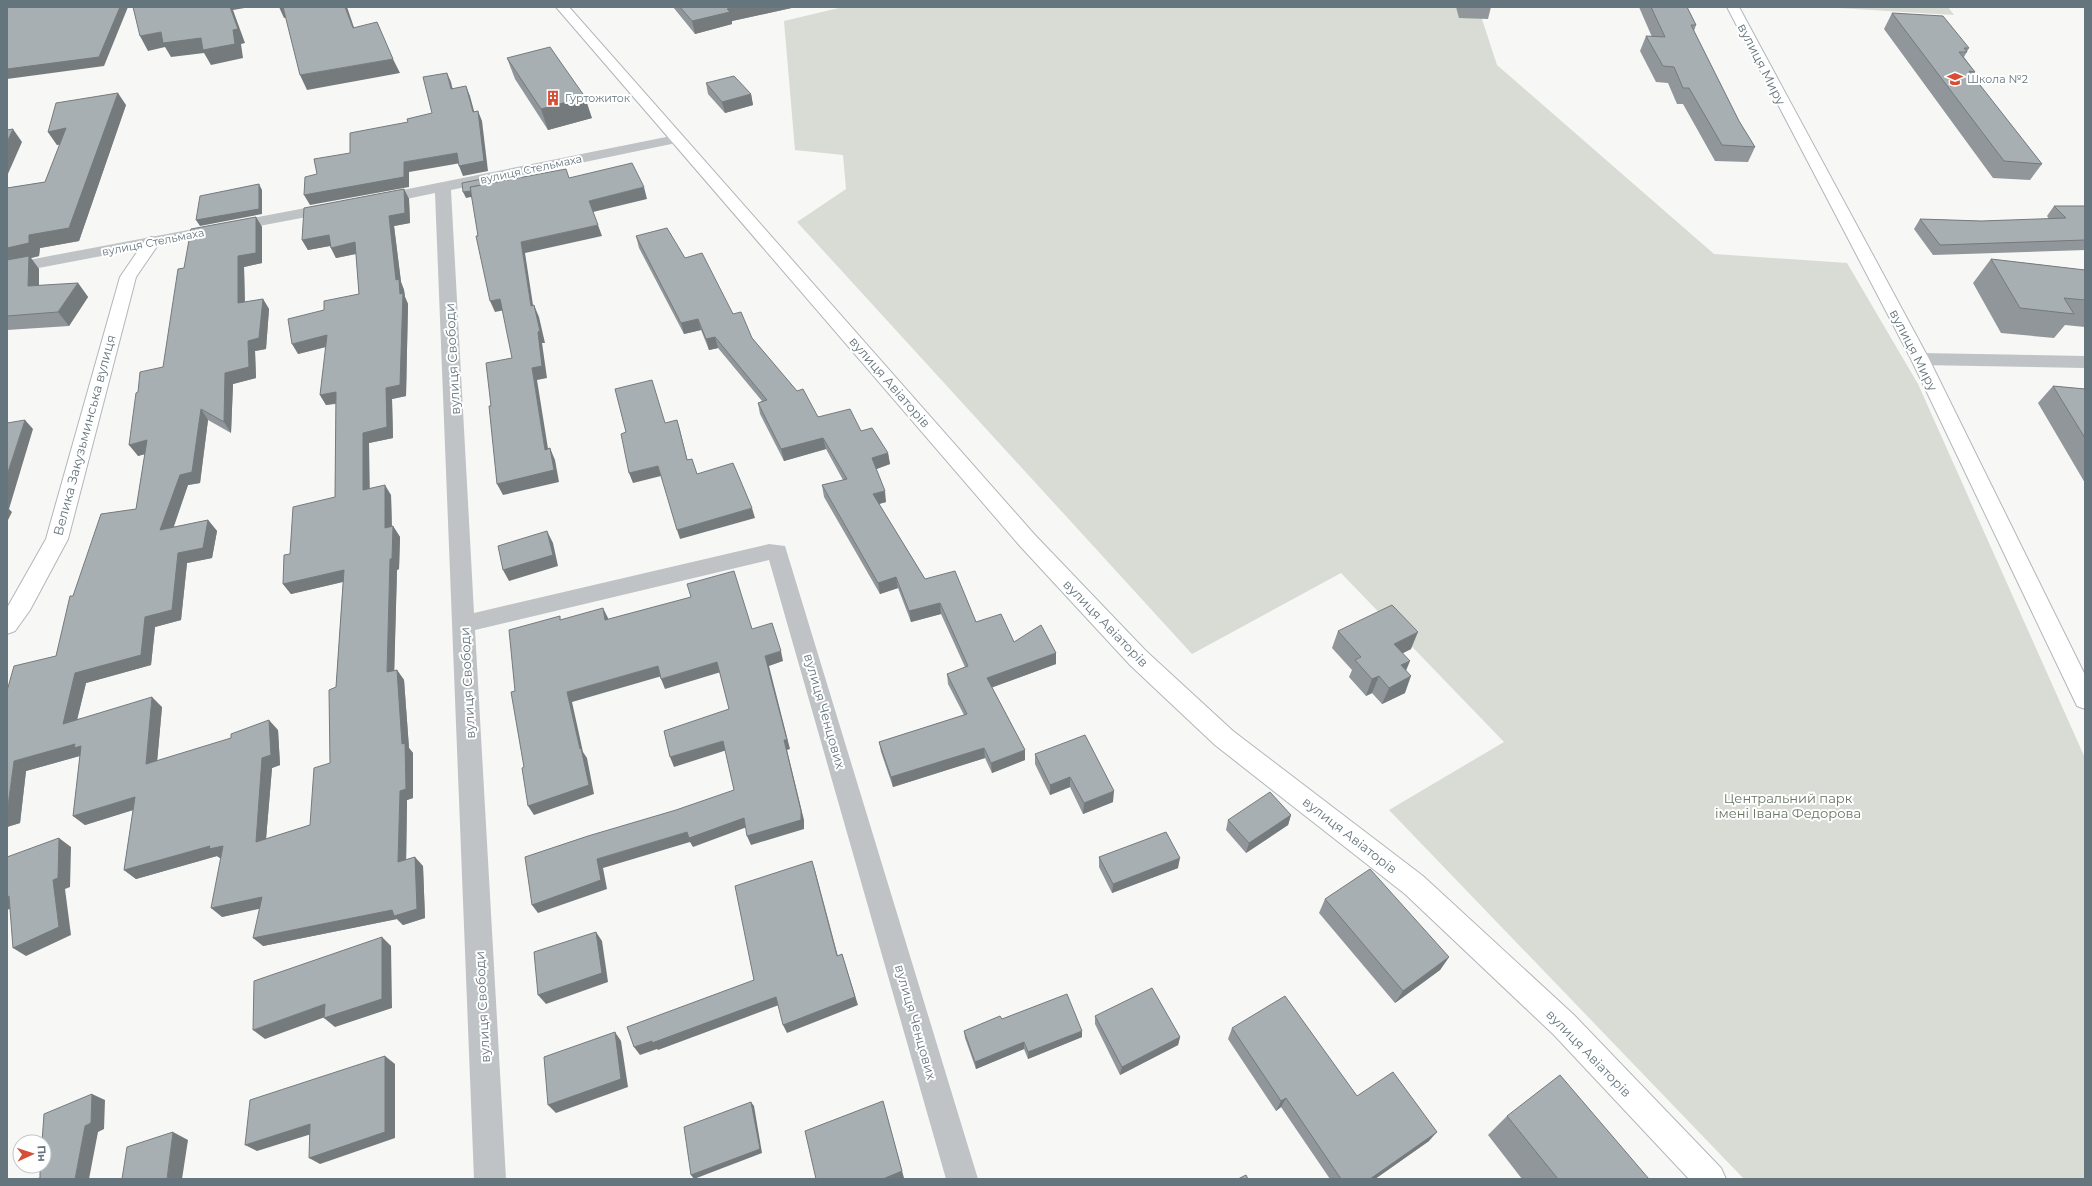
<svg xmlns="http://www.w3.org/2000/svg" width="2092" height="1186" font-family="Montserrat,sans-serif">
	<rect width="100%" height="100%" fill="#f7f7f5"/>
	<!-- green -->
	<g fill="#d8dcd4">
		<path d="M843,7H1478L1497,65L1714,254L1847,263L1918,384L2085,758V1179H1744L1389,810L1504,742L1341,573L1192,654L797,222L846,189L843,155L795,150L784,21Z"/>
		<path d="M1822,7H1948L1954,15Z"/>
	</g>
	<g fill="none" stroke-linecap="round" stroke-linejoin="round">
		<defs>
			<g id="secondary">
				<path d="M556,7H569L1034,534L1146,651L1233,731L1423,876L1574,1015L1721,1168L1726,1179H1689L1554,1035L1405,894L1215,745L1130,665L1020,546Z"/>
				<path d="M1727,7H1739L1929,359L2085,675V709L2077,706L1911,359Z"/>
				<path d="M152,237L158,239L160,242L136,277L68,539L30,610L15,631L7,634V608L46,539L120,277L146,239Z"/>
			</g>
		</defs>
		<!-- secondary casing -->
		<use href="#secondary" stroke="#b1b7bb" stroke-width="2"/>
		<!-- street -->
		<g fill="#bfc3c6" fill-rule="evenodd">
			<path d="M676,135L681,136L683,139L681,142L451,190L474,613L769,544L785,546L978,1179H946L769,560L475,630L506,1179H474L435,193L378,205L372,203L370,200L372,197L378,195Z"/>
			<path d="M332,203L338,205L340,208L338,211L7,274V264Z"/>
			<path d="M1920,353L2085,356V368L1920,365L1914,363L1911,359L1914,355Z"/>
		</g>
		<!-- secondary -->
		<use href="#secondary" fill="#fff" fill-rule="evenodd"/>
	</g>
	<!-- wall -->
	<g fill="#90969a">
		<path d="M673,7H796L732,21V24L695,34Z"/>
		<path d="M1456,7H1491L1488,19L1459,18Z"/>
		<path d="M1639,7H1687L1696,25L1694,31L1739,121L1755,147L1748,162L1715,161L1683,104H1677L1668,83L1656,82L1640,51L1646,36L1652,37Z"/>
		<path d="M1892,13L1969,48L1964,57L1975,72L1972,76L2042,164L2030,180L1993,178L1884,29Z"/>
		<path d="M507,58L592,118L548,130L515,79Z"/>
		<path d="M706,83L751,94L753,105L725,113L708,94Z"/>
		<path d="M126,105L79,241L40,248L39,256L31,258L39,269V286L78,283L88,297L69,326L7,330V188L45,182L60,144L57,145L48,132Z"/>
		<path d="M404,189L409,199L410,223L394,226L401,282L404,290L405,297L408,304L406,396L392,399L393,438L369,443V488L391,495L392,527L393,526L400,537L399,569L397,570L394,670H397L404,680L409,748L413,753V798L407,800L406,859L423,866L425,918L403,925L397,919L263,946L259,908L222,917L221,858H220L217,856L136,879L124,870L133,810L85,825L73,816L80,756L26,771L20,823L7,827L73,596L136,509L145,454L138,456V392L163,367L184,268L256,217L262,227V263L244,267L245,302L263,299L269,309L266,349L255,351L256,378L233,384L231,433L208,420L200,483L188,485L173,527L208,520L217,531L212,558L187,563L181,620L155,627L151,665L86,683L77,719L162,707L157,761L278,730L280,765L272,768L266,839L310,825L330,763L336,687L343,582L291,594L283,584L290,554L335,497L336,404L326,405L320,395L326,347L298,354L324,310L359,294L356,254L336,258L330,246L308,250L302,240Z"/>
		<path d="M2054,206H2085V250L1933,255L1914,229L1920,219L1981,221L2049,219L2047,216Z"/>
		<path d="M636,236L685,258L733,314L752,338L818,417L861,431L888,453L890,464L876,469L886,502L879,504L925,579L976,622L1014,642L1056,653V664L992,687L1025,750V760L992,773L985,758L893,787L881,752L879,742L964,715L948,684L947,674L965,667L941,614L911,622L898,588L880,594L824,497L822,485L843,480L826,449L784,461L760,414L758,403L762,401L718,348L709,350L701,330L684,334L639,248Z"/>
		<path d="M1991,259L2085,270V327L2065,325L2054,338L2001,333L1973,283Z"/>
		<path d="M2053,386L2085,389V483L2038,403Z"/>
		<path d="M1338,631L1411,649L1403,653L1406,670L1405,693L1382,704L1372,693L1366,696L1349,677L1352,670L1332,648Z"/>
		<path d="M1035,754L1113,802L1083,814L1070,787L1050,795L1035,764Z"/>
		<path d="M1291,815L1288,825L1246,853L1226,830L1228,820Z"/>
		<path d="M1099,857L1178,868L1112,893L1099,867Z"/>
		<path d="M1325,899L1449,957L1440,970L1395,1003L1319,913Z"/>
		<path d="M1095,1016L1180,1037L1178,1045L1120,1075L1095,1024Z"/>
		<path d="M1002,1019L1082,1037L1028,1059L1024,1049L976,1069L965,1038L964,1031Z"/>
		<path d="M1232,1028L1357,1096L1429,1141L1375,1179H1330L1281,1107L1276,1111L1228,1039Z"/>
		<path d="M1507,1116L1649,1179H1522L1488,1135Z"/>
	</g>
	<!-- shaded-wall -->
	<g fill="#757a7d">
		<path d="M120,7H128L104,66L7,79V69Z"/>
		<path d="M230,7H250L233,10L245,43L241,44L243,58L211,65L204,53L171,57L165,47L148,51L140,36L161,32L201,38Z"/>
		<path d="M279,7H284L289,17L284,18Z"/>
		<path d="M345,7H347L359,42L353,28Z"/>
		<path d="M736,7H796L732,21V24L695,34L692,21L727,9Z"/>
		<path d="M393,59L400,73L307,90L300,75Z"/>
		<path d="M447,73L451,82L455,99L451,89Z"/>
		<path d="M466,86L470,96L477,122L473,112Z"/>
		<path d="M118,93L126,105L79,241L40,248L39,256L31,258L39,269V300L7,264V248L29,235Z"/>
		<path d="M751,94L753,105L725,113L722,102Z"/>
		<path d="M585,97L592,118L548,130L541,109Z"/>
		<path d="M478,111L482,121L488,171L463,176L459,166Z"/>
		<path d="M66,128L75,142L57,145L48,132Z"/>
		<path d="M13,129L22,142L7,176V142Z"/>
		<path d="M457,153L461,163L409,172V187L310,205L304,195L404,162Z"/>
		<path d="M487,178L489,184L490,193L466,198L463,192Z"/>
		<path d="M259,184L262,190V214L200,226L196,220Z"/>
		<path d="M644,187L647,199L593,212L589,201Z"/>
		<path d="M404,189L409,199L410,223L394,226L401,282L404,290L405,297L408,304L406,396L392,399L393,438L369,443L370,500L363,490V433L386,388L400,294L396,280L389,216Z"/>
		<path d="M256,217L262,227V263L244,267L245,314L238,303V256Z"/>
		<path d="M598,225L602,236L525,253L535,318L531,306L521,242Z"/>
		<path d="M329,235L335,245L308,250L302,240Z"/>
		<path d="M355,242L360,253L336,258L331,248Z"/>
		<path d="M78,283L88,297L69,326L58,312Z"/>
		<path d="M263,299L269,309L266,349L255,351L256,378L233,384L231,433L224,422L225,373L248,341Z"/>
		<path d="M500,299L505,310L495,312L490,301Z"/>
		<path d="M534,305L539,317L545,343H542L547,378L537,380L550,461L545,450L532,368Z"/>
		<path d="M698,319L701,330L684,334L681,323Z"/>
		<path d="M327,335L333,345L298,354L292,344Z"/>
		<path d="M715,337L718,348L709,350L706,339Z"/>
		<path d="M336,392L343,402L326,405L320,395Z"/>
		<path d="M201,409L208,420L200,483L188,485L169,541L160,530Z"/>
		<path d="M25,420L33,429L9,509L12,512L7,522V475Z"/>
		<path d="M677,420L680,430L690,470L687,460Z"/>
		<path d="M823,438L826,449L784,461L781,449Z"/>
		<path d="M147,440L156,451L138,456L129,445Z"/>
		<path d="M550,448L555,460L559,482L503,495L497,484Z"/>
		<path d="M888,453L890,464L874,470L872,458Z"/>
		<path d="M658,466L661,476L633,483L629,473Z"/>
		<path d="M385,485L391,495L392,539L385,528Z"/>
		<path d="M885,491L886,502L875,505L873,494Z"/>
		<path d="M752,508L755,518L680,539L677,530Z"/>
		<path d="M208,520L217,531L212,558L187,563L181,620L155,627L151,665L86,683L74,733L63,724L75,673L145,617L178,553Z"/>
		<path d="M393,526L400,537L399,569L397,570L394,682L387,672L390,559Z"/>
		<path d="M547,531L553,543L558,566L509,581L503,570Z"/>
		<path d="M344,570L351,580L291,594L283,584Z"/>
		<path d="M896,577L898,588L880,594L878,583Z"/>
		<path d="M940,603L941,614L911,622L909,611Z"/>
		<path d="M603,608L608,618L610,630L605,620Z"/>
		<path d="M1418,632L1411,649L1387,661L1394,644Z"/>
		<path d="M781,651L783,661L769,666L790,749L787,750L804,820V829L751,845L747,836L784,740L765,656Z"/>
		<path d="M1056,653V664L988,689L987,678Z"/>
		<path d="M1410,661L1403,678L1401,665Z"/>
		<path d="M717,662L721,672L665,689L661,679Z"/>
		<path d="M658,666L662,676L572,702L583,752L587,758L594,794L534,815L528,806L580,749L567,692Z"/>
		<path d="M397,670L404,680L409,748L413,753V798L407,800L406,871L398,862L400,791L402,744Z"/>
		<path d="M1379,676L1372,693L1366,696L1372,679Z"/>
		<path d="M1411,676L1405,693L1382,704L1389,688Z"/>
		<path d="M152,697L162,707L156,774L146,764Z"/>
		<path d="M269,720L278,730L280,765L272,768L265,851L256,842L262,758Z"/>
		<path d="M723,741L727,750L674,767L670,757Z"/>
		<path d="M75,744L81,746L83,755L26,771L20,823L7,827V813L14,761Z"/>
		<path d="M984,748L985,758L893,787L891,777Z"/>
		<path d="M1025,750V760L992,773L991,763Z"/>
		<path d="M1070,777V787L1050,795V785Z"/>
		<path d="M1114,791L1113,802L1083,814L1084,803Z"/>
		<path d="M135,797L146,806L85,825L73,816Z"/>
		<path d="M1291,815L1288,825L1246,853L1249,843Z"/>
		<path d="M744,818L747,827L693,847L690,842L603,868L607,889L538,913L532,905L597,859L687,832Z"/>
		<path d="M59,838L71,847L70,887L65,889L71,935L26,956L13,948L53,880Z"/>
		<path d="M210,846H223L233,855L220,858L217,856L136,879L124,870Z"/>
		<path d="M415,857L423,866L425,918L403,925L397,919L263,946L253,938L392,910Z"/>
		<path d="M1180,858L1178,868L1112,893L1113,884Z"/>
		<path d="M812,861L815,870L840,964L837,956Z"/>
		<path d="M9,896L22,904L7,910V897Z"/>
		<path d="M262,897L272,906L222,917L211,908Z"/>
		<path d="M596,932L602,941L608,982L546,1004L538,995Z"/>
		<path d="M382,937L391,946L392,1008L335,1027L324,1018Z"/>
		<path d="M842,954L858,1005L787,1033L783,1025Z"/>
		<path d="M1449,957L1440,970L1395,1003L1403,991Z"/>
		<path d="M776,997L779,1005L658,1050L657,1049L640,1055L634,1047Z"/>
		<path d="M325,1004L336,1013L265,1039L253,1030Z"/>
		<path d="M1082,1031V1037L1028,1059V1052Z"/>
		<path d="M615,1032L621,1041L628,1087L556,1113L548,1105Z"/>
		<path d="M1180,1037L1178,1045L1120,1075L1122,1067Z"/>
		<path d="M1024,1042V1049L976,1069L975,1062Z"/>
		<path d="M385,1056L395,1064V1138L320,1164L309,1158Z"/>
		<path d="M92,1094L105,1100L104,1129L98,1132L89,1179H75L85,1126Z"/>
		<path d="M1286,1098L1281,1107L1276,1111L1281,1101Z"/>
		<path d="M883,1101L904,1178L901,1179H883Z"/>
		<path d="M751,1102L754,1106L762,1153L694,1179L691,1175Z"/>
		<path d="M310,1124L321,1131L257,1151L245,1145Z"/>
		<path d="M173,1132L188,1140L182,1179H167Z"/>
		<path d="M1437,1132L1429,1141L1375,1179H1370Z"/>
	</g>
	<!-- building -->
	<g fill="#a7afb3" stroke="#757a7d">
		<path d="M7,7H120L99,57L7,69Z"/>
		<path d="M133,7H230L238,29L233,30L235,44L203,50L201,38L163,43L161,32L140,36Z"/>
		<path d="M283,7H345L353,28L377,22L393,59L300,75Z"/>
		<path d="M680,7H736L727,9L730,12L692,21Z"/>
		<path d="M1651,7H1687L1696,25H1691L1739,121L1755,147L1722,145L1689,88H1683L1674,67L1663,66L1646,36L1665,37Z"/>
		<path d="M1892,13L1943,16L1969,48H1964L1967,52H1959L1975,72L1969,71L2042,164L2004,161Z"/>
		<path d="M550,47L585,97L541,109L507,58Z"/>
		<path d="M447,73L451,89L466,86L473,112L478,111L484,161L459,166L457,153L404,162V177L304,195L305,177L317,174L314,159L350,153V133L408,122L407,119L432,113L423,77Z"/>
		<path d="M734,76L751,94L722,102L706,83Z"/>
		<path d="M118,93L69,228L29,235V243L7,248V188L45,182L66,128L48,132L56,103Z"/>
		<path d="M13,129L7,142V130Z"/>
		<path d="M632,163L644,187L589,201L598,225L521,242L531,306L534,305L540,331L538,332L542,366L532,368L545,450L550,448L554,470L497,484L489,406H491L486,363L512,358L500,299L490,301L476,236H478L470,187L566,169L569,178Z"/>
		<path d="M487,178V184L470,187L471,191L463,192L462,183Z"/>
		<path d="M259,184V209L196,220L200,196Z"/>
		<path d="M404,189L405,213L389,216L396,280L399,279L400,294L403,293L400,385L386,388L387,427L363,433V490L385,485V528L393,526L392,559H390L387,672L397,670L402,744L405,743L406,789L400,791L398,862L415,857L417,909L394,916L392,910L253,938L262,897L211,908L223,846L209,849L210,846L124,870L135,797L73,816L81,746L74,748L75,744L14,761L7,813V691L14,666L56,656L70,596H73L101,514L136,509L147,440L129,445L136,393L138,392L140,372L163,367L178,269L184,268L191,229L256,217V253L238,256V303L263,299L259,338L248,341L249,367L225,373L224,422L201,409L192,472L180,475L160,530L208,520L203,548L178,553L172,610L145,617L141,655L75,673L63,724L152,697L146,764L231,738V734L269,720L271,755L262,758L256,842L310,825L314,768L330,763L329,690L336,687L344,570L283,584L284,555L290,554L293,507L335,497L336,392L320,395L327,335L292,344L288,319L324,310V301L359,294L355,242L331,248L329,235L302,240L304,208Z"/>
		<path d="M2054,206H2085V240L1940,245L1920,219L1981,221L2066,218Z"/>
		<path d="M667,228L685,258L702,253L733,314L741,312L752,338L797,391L803,389L818,417L850,409L861,431L872,428L888,453L872,458L885,491L873,494L925,579L955,571L976,622L1001,614L1014,642L1041,625L1056,653L987,678L1025,750L991,763L984,748L891,777L879,742L967,714L947,674L968,666L940,603L909,611L896,577L878,583L822,485L847,479L823,438L781,449L758,403L767,400L715,337L706,339L698,319L681,323L636,236Z"/>
		<path d="M29,256L28,286L78,283L58,312L7,316V260Z"/>
		<path d="M1991,259L2085,270V300L2064,298L2074,314L2020,308Z"/>
		<path d="M652,380L665,423L677,420L687,460L692,459L697,474L733,463L752,508L677,530L658,466L629,473L621,434L626,432L615,389Z"/>
		<path d="M2053,386L2085,389V438Z"/>
		<path d="M25,420L7,475V423Z"/>
		<path d="M547,531L553,555L503,570L498,546Z"/>
		<path d="M734,571L752,629L772,623L781,651L765,656L787,740H784L801,811V820L747,836L744,818L689,838L687,832L597,859L601,880L532,905L525,857L588,836L676,810L734,790L723,741L670,757L664,731L729,709L717,662L661,679L658,666L567,692L580,749L581,748L589,785L528,806L522,768L524,767L511,692L515,691L509,630L560,616V620L603,608L605,620L691,597L687,584Z"/>
		<path d="M1392,605L1418,632L1394,644L1410,661L1401,665L1411,676L1389,688L1379,676L1372,679L1355,660L1361,657L1338,631Z"/>
		<path d="M1085,735L1114,791L1084,803L1070,777L1050,785L1035,754Z"/>
		<path d="M1270,792L1291,815L1249,843L1228,820Z"/>
		<path d="M1166,832L1180,858L1113,884L1099,857Z"/>
		<path d="M59,838L58,878L53,880L59,927L13,948L9,896L7,897V857Z"/>
		<path d="M812,861L837,956L842,954L855,997L783,1025L776,997L652,1043V1041L634,1047L627,1027L754,980L735,886Z"/>
		<path d="M1370,869L1449,957L1403,991L1325,899Z"/>
		<path d="M596,932L602,973L538,995L534,952Z"/>
		<path d="M382,937V999L324,1018L325,1004L253,1030L254,981Z"/>
		<path d="M1152,988L1180,1037L1122,1067L1095,1016Z"/>
		<path d="M1067,994L1082,1031L1028,1052L1024,1042L975,1062L964,1031L1000,1016L1002,1019Z"/>
		<path d="M1285,996L1357,1096L1393,1072L1437,1132L1370,1179H1341L1286,1098L1281,1101L1232,1028Z"/>
		<path d="M615,1032L621,1079L548,1105L544,1057Z"/>
		<path d="M385,1056V1132L309,1158L310,1124L245,1145L250,1100Z"/>
		<path d="M1560,1075L1649,1179H1558L1507,1116Z"/>
		<path d="M92,1094L91,1123L85,1126L75,1179H36L40,1178V1166H44V1142H42L44,1114Z"/>
		<path d="M883,1101L902,1171L883,1179H816L805,1131Z"/>
		<path d="M751,1102L760,1149L691,1175L684,1127Z"/>
		<path d="M173,1132L167,1179H122L127,1147Z"/>
		<path d="M1246,1175L1248,1179H1238Z"/>
	</g>
	<!-- icons -->
	<defs>
		<symbol id="school-bare" viewBox="-9 -9 18 18"><path d="M0-5L7-2L0 1L-7-2ZM-4 1L0 2.5L4 1V4Q0 6-4 4Z" fill="#d64e37" stroke="#fff" stroke-width="2.5" paint-order="stroke"/></symbol>
		<symbol id="building-bare" viewBox="-9 -9 18 18"><path d="M-4-6H4V6H1V3H-1V6H-4ZM-2.5-4.3h1.7v1.8h-1.7ZM.8-4.3h1.7v1.8H.8ZM-2.5-1h1.7V.8h-1.7ZM.8-1h1.7V.8H.8Z" fill="#d64e37" stroke="#fff" stroke-width="2.5" paint-order="stroke"/></symbol>
	</defs>
	<g fill-rule="evenodd">
		<use href="#school-bare" x="1944" y="68" width="22" height="22"/>
		<use href="#building-bare" x="542" y="87" width="22" height="22"/>
	</g>
	<g text-anchor="middle" dominant-baseline="central" stroke-width="4" stroke-linejoin="round" paint-order="stroke">
		<!-- far-poi labels -->
		<g font-size="11" fill="#65757d" stroke="#fff" text-anchor="start">
			<text x="1967" y="79">Школа №2</text>
			<text x="565" y="98">Гуртожиток</text>
		</g>
		<!-- far-street labels -->
		<g font-size="11" fill="#65757d" stroke="#fff">
			<text transform="translate(531 169) rotate(-12)">вулиця Стельмаха</text>
			<text transform="translate(153 242) rotate(-11)">вулиця Стельмаха</text>
		</g>
		<!-- street labels -->
		<g font-size="13" fill="#65757d" stroke="#fff">
			<text transform="translate(1762 64) rotate(63)">вулиця Миру</text>
			<text transform="translate(1914 350) rotate(63)">вулиця Миру</text>
			<text transform="translate(452 359) rotate(-93)">вулиця Свободи</text>
			<text transform="translate(890 382) rotate(49)">вулиця Авіаторів</text>
			<text transform="translate(84 435) rotate(-75)">Велика Закузьминська вулиця</text>
			<text transform="translate(1106 623) rotate(46)">вулиця Авіаторів</text>
			<text transform="translate(467 683) rotate(-93)">вулиця Свободи</text>
			<text transform="translate(825 711) rotate(74)">вулиця Ченцових</text>
			<text transform="translate(1350 835) rotate(38)">вулиця Авіаторів</text>
			<text transform="translate(482 1007) rotate(-93)">вулиця Свободи</text>
			<text transform="translate(916 1022) rotate(74)">вулиця Ченцових</text>
			<text transform="translate(1589 1053) rotate(46)">вулиця Авіаторів</text>
		</g>
		<!-- park labels -->
		<g font-size="13" fill="#687663" stroke="#fff">
			<text x="1788" y="798">Центральний парк<tspan x="1788" dy="15">імені Івана Федорова</tspan></text>
		</g>
	</g>
	<!-- border -->
	<rect width="2092" height="1186" fill="none" stroke="#65757d" stroke-width="16"/>
	<!-- north arrow -->
	<g transform="translate(32 1154) rotate(87)"><circle r="19" fill="#ffffff" stroke="#c1c8cb"/>
	<path d="M0-3L7 15L0 10L-7 15Z" fill="#d64e37"/>
	<text y="-6" font-size="11" font-weight="bold" text-anchor="middle" fill="#65757d">Пн</text>
	</g>
</svg>
